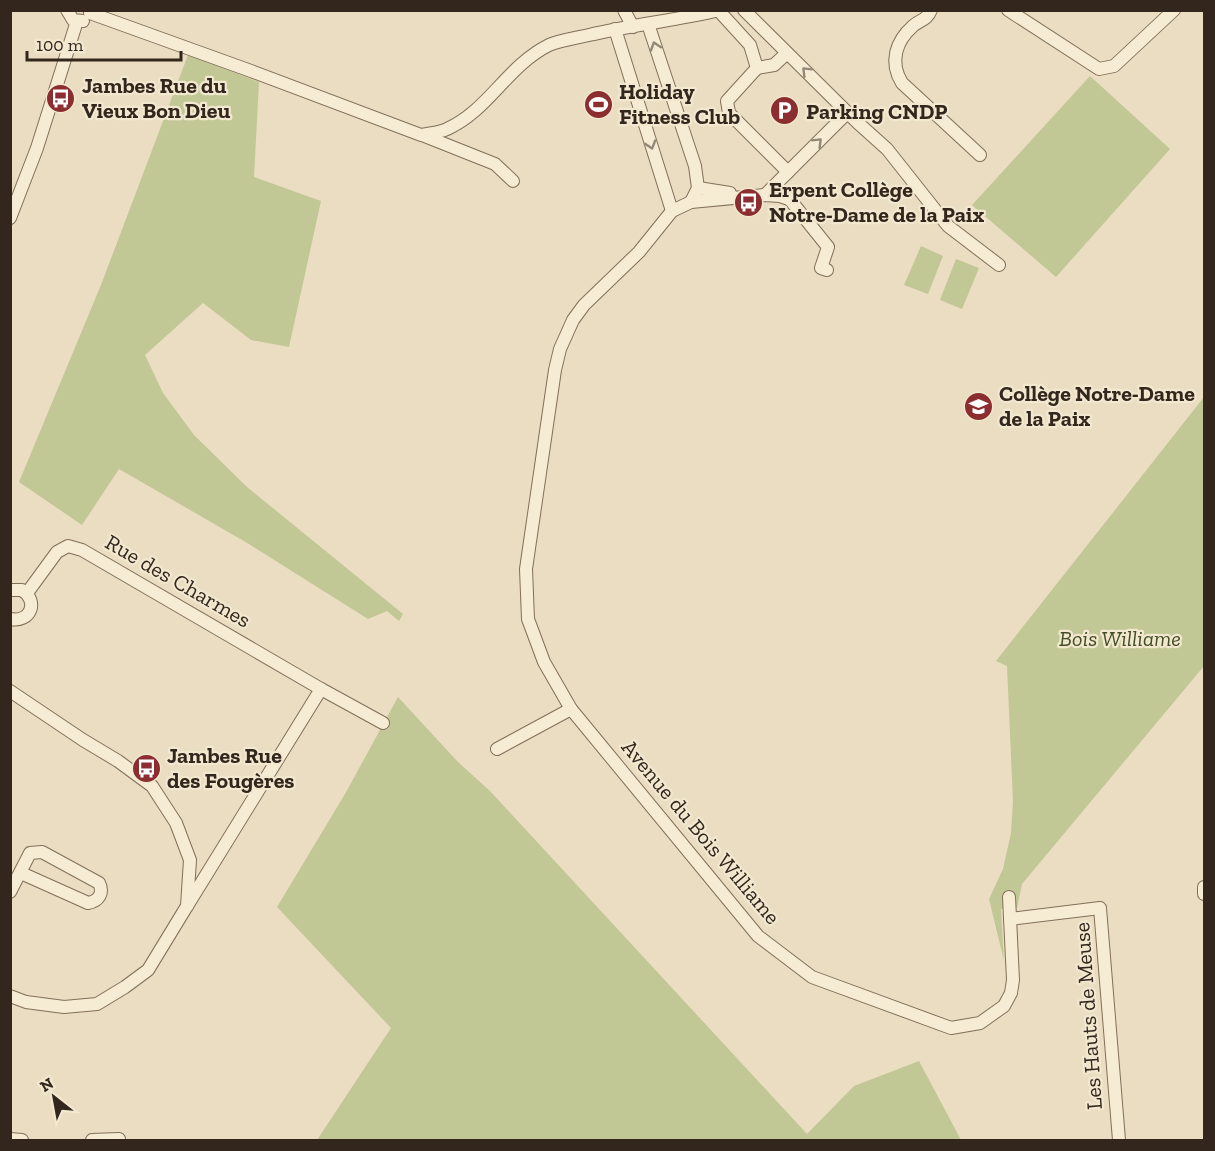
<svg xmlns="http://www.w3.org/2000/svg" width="1215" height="1151" font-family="'Zilla Slab',serif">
	<rect width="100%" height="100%" fill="#eaddc1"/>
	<!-- green -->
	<g fill="#c2c796">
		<path d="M188,55L259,82L254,177L321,201L289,347L251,340L203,303L145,355L163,393L194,435L247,487L403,614L399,621L387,611L368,619L249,544L119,469L82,525L19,482L101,285Z"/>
		<path d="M1090,76L1170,149L1056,277L972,205Z"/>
		<path d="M921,246L943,256L928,294L904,285Z"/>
		<path d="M956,259L979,268L962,309L940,300Z"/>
		<path d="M1204,397V666L1022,884L1017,908L1001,909L1004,961L989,899L1003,869L1011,833L1013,801L1007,666L996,661Z"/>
		<path d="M398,697L458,762L490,791L807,1134L854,1086L919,1061L961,1140H317L391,1028L277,907L345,794Z"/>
	</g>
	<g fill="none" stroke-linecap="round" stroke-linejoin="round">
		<defs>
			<g id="minor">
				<path d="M67,10L73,20L83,21"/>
				<path d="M624,10L633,27"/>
				<path d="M744,10L858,123L887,149L948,226L999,265"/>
				<path d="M931,10C927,20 920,20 913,26C896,41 889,62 902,83L980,155"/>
				<path d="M1008,10L1099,69L1114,66L1174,10"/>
				<path d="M719,11L750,45L757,68L727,101L729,113L788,172"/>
				<path d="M90,13L251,71L421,135C429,133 439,133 447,129C488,111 507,66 549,45C561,40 576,38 589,35C632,25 677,20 720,10"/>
				<path d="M648,24L695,166L698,188L691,202"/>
				<path d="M615,29L672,211"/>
				<path d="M757,68L774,65L787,53"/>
				<path d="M422,135L495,164L513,181"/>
				<path d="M698,188L730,193"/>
				<path d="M765,195L847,113"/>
				<path d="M789,199L780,196L765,195L691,202L672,211L639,252L584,305L573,320L560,349L555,370L526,569L528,619L544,662L571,709L758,936L812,977L951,1028L980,1023L1004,1006L1011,993L1013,980L1009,897"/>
				<path d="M791,201L828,247L821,268L827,270"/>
				<path d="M10,218L37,148L77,21"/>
				<path d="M10,590H22C39,601 31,623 10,619"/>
				<path d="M27,593L57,552L68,546L82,550L321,689L187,906"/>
				<path d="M321,689L383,723"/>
				<path d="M10,691L83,740L118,761L152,786L176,823L190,860L187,906L148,970L125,987L97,1004L64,1007L26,1002L10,996"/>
				<path d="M497,749L571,709"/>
				<path d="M1204,887V894"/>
				<path d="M10,892L30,853L42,852L99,883C104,893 99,901 88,903L21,873"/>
				<path d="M1010,919L1100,908L1119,1140"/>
				<path d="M10,1139L22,1140"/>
				<path d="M92,1140L119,1139"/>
			</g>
		</defs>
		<!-- minor casing -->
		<use href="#minor" stroke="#826f5a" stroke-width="14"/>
		<!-- minor -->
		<use href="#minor" stroke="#f6ebd3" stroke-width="12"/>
	</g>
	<!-- one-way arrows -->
	<defs><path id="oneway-chevron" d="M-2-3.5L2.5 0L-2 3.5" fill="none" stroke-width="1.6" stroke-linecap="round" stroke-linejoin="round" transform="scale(1.5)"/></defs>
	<g stroke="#948978">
		<use href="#oneway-chevron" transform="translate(655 46) rotate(-108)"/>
		<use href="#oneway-chevron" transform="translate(806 71) rotate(-135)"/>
		<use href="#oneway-chevron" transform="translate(818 142) rotate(-45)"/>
		<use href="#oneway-chevron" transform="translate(651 145) rotate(73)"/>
	</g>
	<!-- icons -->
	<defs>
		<symbol id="bus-disc" viewBox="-11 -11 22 22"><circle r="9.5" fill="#8c2e30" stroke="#f2e8d0"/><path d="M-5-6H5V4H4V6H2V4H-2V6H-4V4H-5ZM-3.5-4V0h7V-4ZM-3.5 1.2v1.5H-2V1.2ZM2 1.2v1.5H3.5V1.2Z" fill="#fff"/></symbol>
		<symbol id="stadium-disc" viewBox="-11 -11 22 22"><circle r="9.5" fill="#8c2e30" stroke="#f2e8d0"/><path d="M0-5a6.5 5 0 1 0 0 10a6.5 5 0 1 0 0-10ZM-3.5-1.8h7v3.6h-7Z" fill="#fff"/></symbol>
		<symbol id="parking-disc" viewBox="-11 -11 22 22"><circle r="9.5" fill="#8c2e30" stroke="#f2e8d0"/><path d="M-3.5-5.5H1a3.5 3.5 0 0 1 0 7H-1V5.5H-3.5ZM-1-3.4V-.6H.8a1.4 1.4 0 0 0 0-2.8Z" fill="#fff"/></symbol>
		<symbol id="school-disc" viewBox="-11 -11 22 22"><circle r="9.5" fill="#8c2e30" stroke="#f2e8d0"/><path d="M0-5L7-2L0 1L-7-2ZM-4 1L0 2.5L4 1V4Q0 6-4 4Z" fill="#fff"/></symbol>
	</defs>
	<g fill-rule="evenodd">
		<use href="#bus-disc" x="44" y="82" width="33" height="33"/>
		<use href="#stadium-disc" x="582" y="88" width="33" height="33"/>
		<use href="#parking-disc" x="768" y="94" width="33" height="33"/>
		<use href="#bus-disc" x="732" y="186" width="33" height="33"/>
		<use href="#school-disc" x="962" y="390" width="33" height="33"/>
		<use href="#bus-disc" x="130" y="752" width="33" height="33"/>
	</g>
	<g text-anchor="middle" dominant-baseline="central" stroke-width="4.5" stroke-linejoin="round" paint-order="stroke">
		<!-- poi labels -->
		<g font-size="22" font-weight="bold" fill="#33271d" stroke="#f2e8d0" text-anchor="start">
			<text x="82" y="85">Jambes Rue du<tspan x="82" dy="25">Vieux Bon Dieu</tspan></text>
			<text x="619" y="91">Holiday<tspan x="619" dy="25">Fitness Club</tspan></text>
			<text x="806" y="111">Parking CNDP</text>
			<text x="769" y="189">Erpent Collège<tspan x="769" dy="25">Notre-Dame de la Paix</tspan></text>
			<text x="999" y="393">Collège Notre-Dame<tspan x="999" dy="25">de la Paix</tspan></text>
			<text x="167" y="755">Jambes Rue<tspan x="167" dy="25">des Fougères</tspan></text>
		</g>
		<!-- street labels -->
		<g font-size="22" fill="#33271d" stroke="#f2e8d0">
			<text transform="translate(178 581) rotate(30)">Rue des Charmes</text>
			<text transform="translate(701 832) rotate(50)">Avenue du Bois Williame</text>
			<text transform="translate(1088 1016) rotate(-94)">Les Hauts de Meuse</text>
		</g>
		<!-- park labels -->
		<g font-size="22" font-style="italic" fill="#444e25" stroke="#f2e8d0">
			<text x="1120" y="638">Bois Williame</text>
		</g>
	</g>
	<!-- border -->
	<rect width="1215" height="1151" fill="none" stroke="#33271d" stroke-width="24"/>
	<!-- north arrow -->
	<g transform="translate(54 1097) rotate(329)" stroke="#f2e8d0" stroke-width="4.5" paint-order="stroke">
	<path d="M0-4.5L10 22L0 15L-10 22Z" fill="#33271d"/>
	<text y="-9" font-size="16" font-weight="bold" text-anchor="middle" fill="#33271d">N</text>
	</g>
	<!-- scale -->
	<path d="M27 51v9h154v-9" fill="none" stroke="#33271d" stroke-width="3"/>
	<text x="36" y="51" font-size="18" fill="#33271d" stroke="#f2e8d0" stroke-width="4.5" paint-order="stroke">100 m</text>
</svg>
